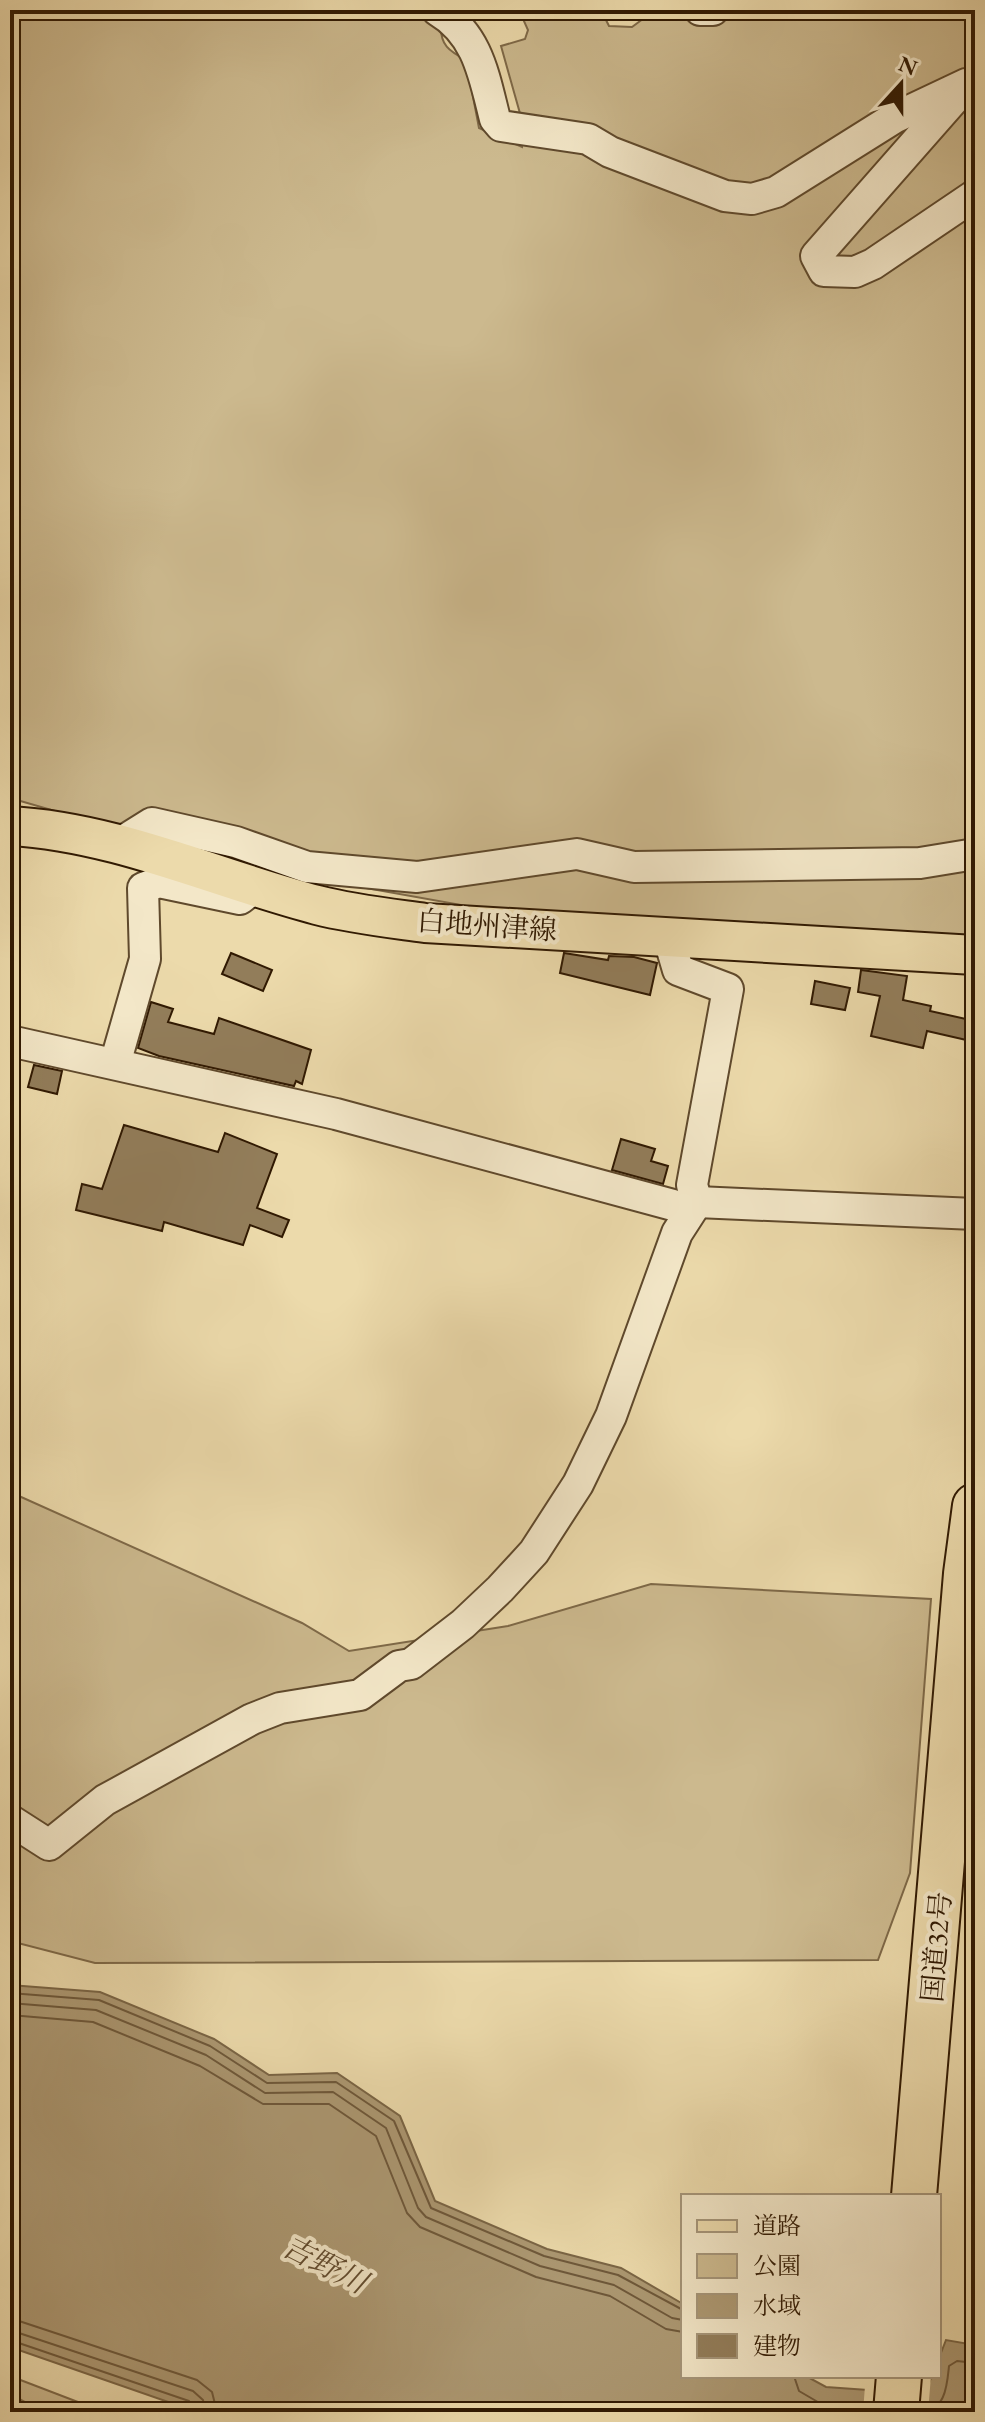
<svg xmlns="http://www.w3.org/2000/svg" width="985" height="2422" font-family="'EB Garamond','Noto Serif JP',serif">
	<rect width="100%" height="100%" fill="#ecdaab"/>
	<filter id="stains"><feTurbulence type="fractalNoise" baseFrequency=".0025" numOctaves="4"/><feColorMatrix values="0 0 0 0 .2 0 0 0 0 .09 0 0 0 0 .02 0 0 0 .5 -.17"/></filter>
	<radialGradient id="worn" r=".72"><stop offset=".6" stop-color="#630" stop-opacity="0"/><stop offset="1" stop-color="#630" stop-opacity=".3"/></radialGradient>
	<!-- green -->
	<g fill="#ccb98e" stroke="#7e6948" stroke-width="2">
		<path d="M10,10H415L441,25C440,45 449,51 466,60L479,128L522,147L521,117L501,46L525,39L528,30L519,10H632L603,14L609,26L632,27L655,10H975V944L517,915L248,867L10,798Z"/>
		<path d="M10,1492L302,1623L349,1651L508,1626L651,1584L931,1599L910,1873L878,1960L95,1963L10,1941Z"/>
		<path d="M10,2376L104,2412H43L10,2394Z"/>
	</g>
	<!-- water -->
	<path fill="#ac9872" stroke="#7a6545" stroke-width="2" d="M10,1985L100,1992L214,2039L269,2075L337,2073L400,2116L435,2201L547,2249L621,2268L683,2304V2376H806L826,2387L924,2394L932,2376H939V2358L946,2340L975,2345V2412H197L10,2347Z"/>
	<!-- pier -->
	<path fill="#ecdaab" d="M927,2376H931L928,2412H863L865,2386L922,2390Z"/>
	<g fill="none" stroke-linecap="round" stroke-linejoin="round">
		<!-- shore -->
		<g stroke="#6e583a" stroke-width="2">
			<path d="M10,1993L99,2000L210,2046L267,2083L336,2082L394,2121L431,2208L544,2256L618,2275L683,2310"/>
			<path d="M10,2003L96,2010L206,2055L265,2093L333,2092L386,2128L418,2208L426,2217L540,2266L614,2285L672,2318L683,2320"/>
			<path d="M10,2015L93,2022L200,2066L263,2104H329L376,2136L407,2213L420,2227L536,2277L610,2296L666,2329L683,2332"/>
			<path d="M10,2318L197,2380L212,2392L217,2412"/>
			<path d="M10,2330L193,2391L203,2400L205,2412"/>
			<path d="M10,2340L189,2401L195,2412"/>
			<path d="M794,2376L799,2391L823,2405L872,2409"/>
			<path d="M920,2412C946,2411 947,2385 949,2366L957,2361L975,2363"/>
		</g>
	</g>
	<!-- building -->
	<g fill="#927d5a" stroke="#301902" stroke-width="2">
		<path d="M231,953L272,970L263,991L222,974Z"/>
		<path d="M564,953L608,960L609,956L634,957L657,963L650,995L560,973Z"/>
		<path d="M861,970L907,976L903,1000L931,1006L930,1011L975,1021V1042L927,1031L923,1048L871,1036L880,996L858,992Z"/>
		<path d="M815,981L850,988L845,1010L811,1004Z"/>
		<path d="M151,1002L173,1009L168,1022L214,1034L219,1018L311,1050L302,1084L296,1081L294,1086L159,1056L138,1048Z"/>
		<path d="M34,1065L62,1071L57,1094L28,1087Z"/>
		<path d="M124,1125L218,1152L225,1133L277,1154L257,1208L289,1220L282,1237L250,1225L243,1245L164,1222L162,1231L76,1210L82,1184L102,1189Z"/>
		<path d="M621,1139L655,1149L651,1161L668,1166L663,1184L612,1170Z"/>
	</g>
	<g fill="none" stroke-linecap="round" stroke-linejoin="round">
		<defs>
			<g id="minor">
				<path d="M437,10C478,34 484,76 495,119L501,126L588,139L610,152L725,196L752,199L776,192L894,118L966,84"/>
				<path d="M700,10H713"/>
				<path d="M961,91L816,256L824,271L855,272L873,264L975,195"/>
				<path d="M120,843L152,823L236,842L307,867L417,877L577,854L634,867L920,863L975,854"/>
				<path d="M668,936L678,970L728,989L692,1185L697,1202"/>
				<path d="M10,1041L336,1114L673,1205L687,1212"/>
				<path d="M115,1064L145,959L143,888L159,882L240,899L254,888"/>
				<path d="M697,1202L975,1214"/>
				<path d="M10,1820L49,1845L105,1800L252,1719L280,1708L360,1695L399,1666L411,1664L463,1624L500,1589L534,1552L578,1484L611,1416L677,1233L697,1202"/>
			</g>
			<path id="major" d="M10,826C117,832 214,878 317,905C352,914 389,918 425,923L975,955"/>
			<g id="highway">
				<path d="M914,2196L966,1574L975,1506"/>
				<path d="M896,2412L899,2376"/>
			</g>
		</defs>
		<!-- minor casing -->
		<use href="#minor" stroke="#5f492c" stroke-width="34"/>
		<!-- major casing -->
		<use href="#major" stroke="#301902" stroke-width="42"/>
		<!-- highway casing -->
		<use href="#highway" stroke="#301902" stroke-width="48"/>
		<!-- minor -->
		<use href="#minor" stroke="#f3e7c8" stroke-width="30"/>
		<!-- major -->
		<use href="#major" stroke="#ecdaab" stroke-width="38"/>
		<!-- highway -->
		<use href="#highway" stroke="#ecdaab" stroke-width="44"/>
	</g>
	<g text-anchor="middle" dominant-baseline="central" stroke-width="8" stroke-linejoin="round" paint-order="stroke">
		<!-- street labels -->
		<g font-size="28" fill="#301902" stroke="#f3e7c8">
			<text transform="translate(487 925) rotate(4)">白地州津線</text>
			<text transform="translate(936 1947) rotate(-85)">国道32号</text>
		</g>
		<!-- water labels -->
		<g font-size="30" font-style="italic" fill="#624c2f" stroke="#f3e7c8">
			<text transform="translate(325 2264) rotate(27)">吉野川</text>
		</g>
	</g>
	<!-- margin -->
	<rect width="985" height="2422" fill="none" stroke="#ecdaab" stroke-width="40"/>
	<rect x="12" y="12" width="961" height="2398" fill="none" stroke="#301902" stroke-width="4"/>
	<rect x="20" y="20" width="945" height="2382" fill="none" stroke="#301902" stroke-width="2"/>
	<!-- legend -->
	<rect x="681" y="2194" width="260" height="184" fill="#f3e7c8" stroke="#a59579" stroke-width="2"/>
	<rect x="697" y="2220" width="40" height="12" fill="#ecdaab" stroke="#a59579" stroke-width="2"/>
	<text x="753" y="2234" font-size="24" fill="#301902">道路</text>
	<rect x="697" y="2254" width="40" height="24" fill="#ccb98e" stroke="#a59579" stroke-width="2"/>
	<text x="753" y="2274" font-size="24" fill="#301902">公園</text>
	<rect x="697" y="2294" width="40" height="24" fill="#ac9872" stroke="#a59579" stroke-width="2"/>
	<text x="753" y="2314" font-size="24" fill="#301902">水域</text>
	<rect x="697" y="2334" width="40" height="24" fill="#927d5a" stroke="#a59579" stroke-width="2"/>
	<text x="753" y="2354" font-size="24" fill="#301902">建物</text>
	<!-- north arrow -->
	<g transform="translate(901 84) rotate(21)" stroke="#f3e7c8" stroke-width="6" paint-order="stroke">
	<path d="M0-6L14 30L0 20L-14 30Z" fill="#301902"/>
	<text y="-12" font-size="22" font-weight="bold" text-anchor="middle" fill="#301902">N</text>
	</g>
	<rect width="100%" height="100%" filter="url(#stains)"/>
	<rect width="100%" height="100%" fill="url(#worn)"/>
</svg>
